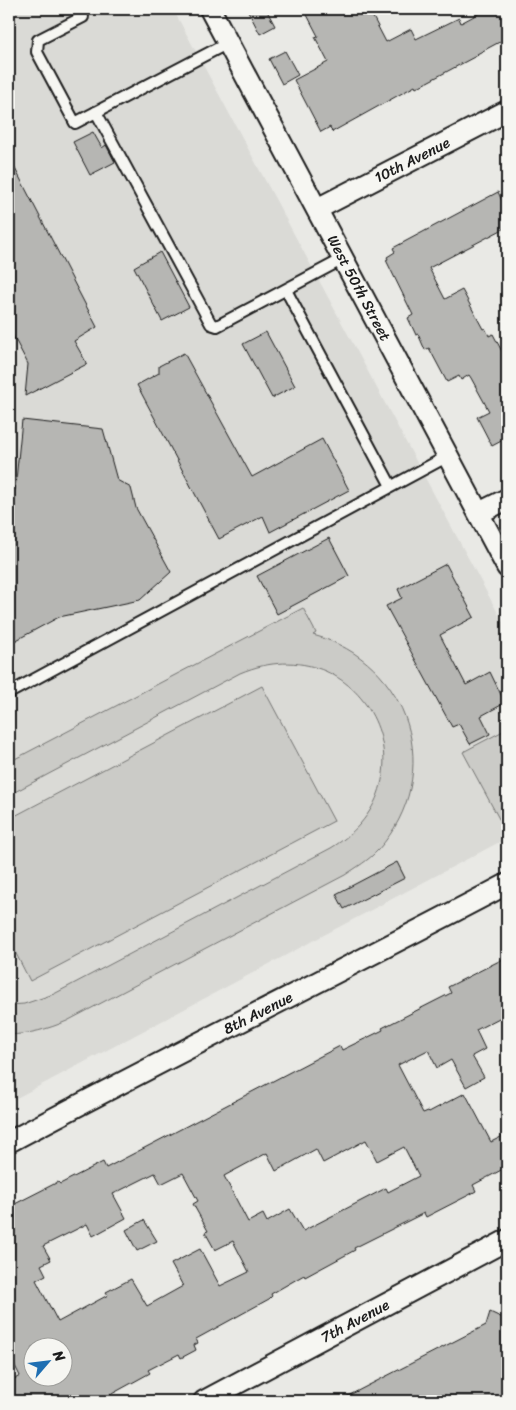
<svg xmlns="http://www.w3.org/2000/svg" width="516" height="1410" font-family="Sriracha,sans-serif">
	<rect width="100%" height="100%" fill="#e9e9e5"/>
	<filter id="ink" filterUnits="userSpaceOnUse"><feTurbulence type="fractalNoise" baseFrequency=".02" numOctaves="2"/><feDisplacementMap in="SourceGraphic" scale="10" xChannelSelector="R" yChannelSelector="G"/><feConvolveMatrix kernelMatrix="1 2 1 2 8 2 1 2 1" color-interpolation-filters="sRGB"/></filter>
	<g filter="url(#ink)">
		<!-- built -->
		<path fill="#dadad6" d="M15,9H173L507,630V838L9,1102V12Z"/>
		<!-- green -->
		<g fill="#cbcbc7" stroke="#747472">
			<path d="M303,608L316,633L313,635C410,661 446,774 378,850C369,860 357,867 345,875L67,1021C48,1029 30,1034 9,1035V1005L24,1004L54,994L331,848C442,781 362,622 240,673L9,795V762Z"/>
			<path d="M262,686L334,821L30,981L9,940V819Z"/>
			<path d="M507,729V826L504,828L463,752Z"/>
		</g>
		<!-- building -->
		<g fill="#b6b6b3" stroke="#1c1c1c" fill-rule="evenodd">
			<path d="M247,9H266L275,26L260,34Z"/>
			<path d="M304,9H366L370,16L372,15L386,42L411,29L416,39L459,18L461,23L487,9H507V38L477,54L478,55L416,88L415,86L332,132L330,127L321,132L294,80L328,62L315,37L318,36Z"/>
			<path d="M285,51L298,75L282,84L269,59Z"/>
			<path d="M93,132L102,148L106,145L115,162L90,175L73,142Z"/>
			<path d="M9,157L97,327L74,341L87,364L25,396L28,364L9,328Z"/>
			<path d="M498,192L507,211V227L429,268L445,299L462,290L483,329L485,328L489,336L493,334L507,361V438L492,446L477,417L489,411L471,378L469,375L461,380L459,376L447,382L429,348L425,350L418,334L416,335L408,318L413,315L386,260L388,259L387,257L395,252L393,248Z"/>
			<path d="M160,252L189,307L162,321L134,267Z"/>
			<path d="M266,332L295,386L272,398L243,344Z"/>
			<path d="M184,353L252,477L322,439L349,490L270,532L263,516L219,539L137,385L159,373V366Z"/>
			<path d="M22,420L103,429L117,480L131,488L136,508L171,572L140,600L59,617L9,644V494L15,490Z"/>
			<path d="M329,538L349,576L277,614L257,576Z"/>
			<path d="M446,564L474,617L440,635L466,685L490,672L505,703L481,716L490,734L470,744L459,724L452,727L386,606L402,598L398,589Z"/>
			<path d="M397,862L405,878L344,909L336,894Z"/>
			<path d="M507,957V1014L476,1030L485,1049L472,1056L484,1077L466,1087L451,1060L437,1068L428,1050L398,1065L423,1113L428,1111L429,1112L465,1093L491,1142L507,1134V1167L473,1185L476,1191L469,1195L426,1217L424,1213L354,1248L355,1250L305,1277L304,1275L271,1294L272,1296L269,1299L196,1339L198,1343L194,1345L196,1350L181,1358L179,1354L148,1370L150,1373L99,1401H9V1382L20,1376L9,1354V1207L58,1182L60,1184L103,1162L106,1168L340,1046L342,1050L383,1030L382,1028L451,993L448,987ZM366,1140L377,1161L404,1147L419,1176L388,1192L386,1188L303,1231L290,1209L267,1222L263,1214L248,1222L224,1176L267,1153L276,1171L316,1149L323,1163ZM155,1173L161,1184L183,1173L198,1201L193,1204L208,1231L205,1232L215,1250L233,1241L249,1272L220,1286L200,1249L171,1264L183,1286L147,1306L131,1279L106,1292L108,1295L58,1322L36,1280L46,1275L41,1265L51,1260L43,1246L87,1224L93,1236L126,1218L113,1194ZM32,1348H62V1378H32Z"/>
			<path d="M144,1220L157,1241L137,1251L126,1230Z"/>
			<path d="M490,1312L507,1320V1401H338L486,1325Z"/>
		</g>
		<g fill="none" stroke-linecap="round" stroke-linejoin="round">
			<defs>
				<g id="service">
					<path d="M83,17L38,40L37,52L75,123L228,43"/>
					<path d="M96,112L211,324L217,326L343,259"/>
					<path d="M286,290L391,486"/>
					<path d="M9,693L448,456"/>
				</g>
				<g id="minor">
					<path d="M210,9L507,567"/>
					<path d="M317,209L507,111"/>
					<path d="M479,513L507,499"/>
					<path d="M9,1142C174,1054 342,971 507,884"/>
					<path d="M204,1401L507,1240"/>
				</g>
			</defs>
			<!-- service casing -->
			<use href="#service" stroke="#1c1c1c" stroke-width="14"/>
			<!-- minor casing -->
			<use href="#minor" stroke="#1c1c1c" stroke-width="24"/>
			<!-- service -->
			<use href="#service" stroke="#f6f6f2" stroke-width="10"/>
			<!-- minor -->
			<use href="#minor" stroke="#f6f6f2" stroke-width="20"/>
		</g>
	</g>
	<g text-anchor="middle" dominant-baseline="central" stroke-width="4" stroke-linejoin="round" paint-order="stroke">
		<!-- street labels -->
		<g font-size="15" fill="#1c1c1c" stroke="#f6f6f2">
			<text transform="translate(412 160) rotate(-27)">10th Avenue</text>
			<text transform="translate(359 288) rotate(62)">West 50th Street</text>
			<text transform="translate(258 1013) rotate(-27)">8th Avenue</text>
			<text transform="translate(355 1321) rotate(-28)">7th Avenue</text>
		</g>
	</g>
	<!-- margin -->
	<rect width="516" height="1410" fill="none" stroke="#f6f6f2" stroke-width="30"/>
	<rect x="15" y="15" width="486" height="1380" fill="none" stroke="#1c1c1c" stroke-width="2" filter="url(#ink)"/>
	<!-- north arrow -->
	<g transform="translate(48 1362) rotate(62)"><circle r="24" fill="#f6f6f2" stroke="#9f9f9c"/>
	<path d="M0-4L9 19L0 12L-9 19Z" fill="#1f6fb2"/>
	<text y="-8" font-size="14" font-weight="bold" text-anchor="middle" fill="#1c1c1c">N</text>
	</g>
</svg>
